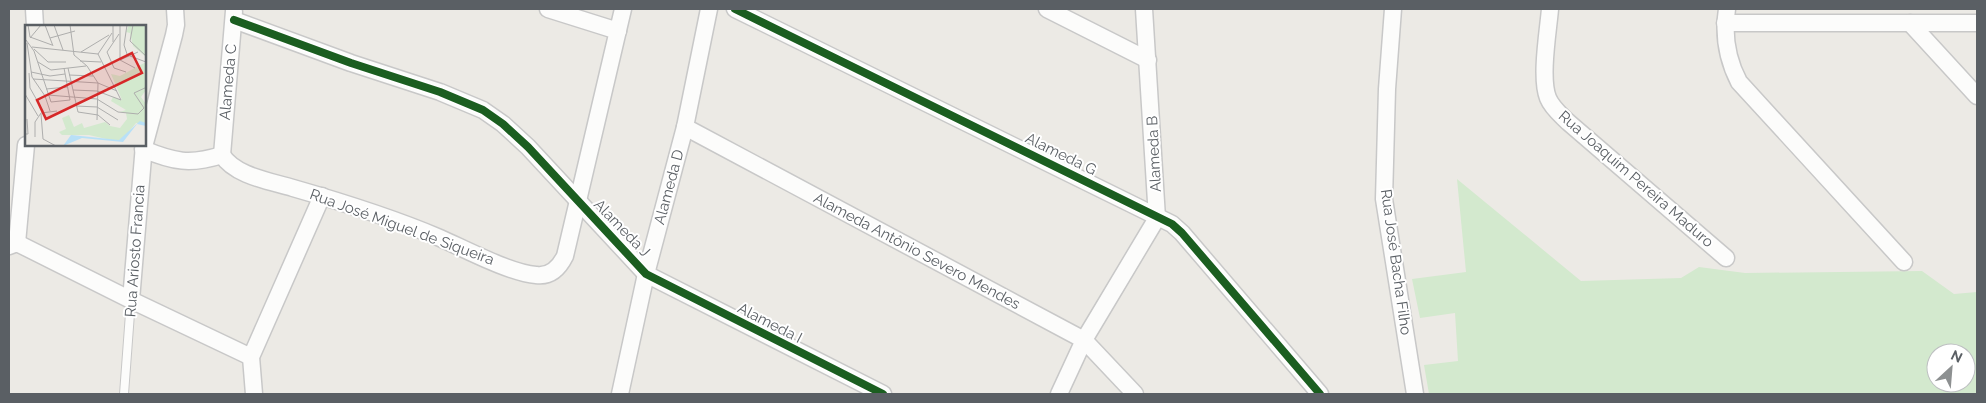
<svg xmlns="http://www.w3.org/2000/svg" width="1986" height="403" font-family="Raleway,sans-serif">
	<rect width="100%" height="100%" fill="#eceae5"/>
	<!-- green -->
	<path fill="#d3e9ce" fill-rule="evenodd" d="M1457,179L1581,281L1681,278L1699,267L1745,273L1922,271L1954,294L1977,292V394H1429L1424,365L1458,361L1455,313L1420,318L1412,279L1466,272ZM1936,353H1966V383H1936Z"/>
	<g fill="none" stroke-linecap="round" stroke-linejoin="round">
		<defs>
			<path id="service" d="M124,394L131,300"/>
			<g id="minor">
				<path d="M34,9L35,26"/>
				<path d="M548,9L618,31"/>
				<path d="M735,9L1172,224L1182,233L1320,394"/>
				<path d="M1047,9L1148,60"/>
				<path d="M1393,9L1387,89L1384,199L1415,394"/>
				<path d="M1550,9C1548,32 1540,78 1548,98C1552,108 1561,115 1568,122L1726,258"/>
				<path d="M1727,9C1723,35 1727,59 1739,82L1904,262"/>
				<path d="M234,20L351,63L440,92L483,110L503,124L528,147L646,274L883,394"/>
				<path d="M1725,23H1977"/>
				<path d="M1910,23L1977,96"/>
				<path d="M685,127L1084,340L1135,394"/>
				<path d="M145,143L174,35L176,25L175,9"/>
				<path d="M143,149C174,162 190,165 222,155"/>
				<path d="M222,155C235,176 270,181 293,188C342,202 393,218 440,238C465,249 510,273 536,275C550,277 559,268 565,256L623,9"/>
				<path d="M222,155L234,11"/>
				<path d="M17,243L26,145"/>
				<path d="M9,246L17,243L131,300L251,357"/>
				<path d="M131,300L144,145"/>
				<path d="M254,394L251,357L322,196"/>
				<path d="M620,394L646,274L685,127L709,9"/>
				<path d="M1059,394L1084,340L1157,218L1144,9"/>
			</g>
		</defs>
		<!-- service casing -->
		<use href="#service" stroke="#c8c8c8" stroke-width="10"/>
		<!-- minor casing -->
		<use href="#minor" stroke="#c8c8c8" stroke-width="19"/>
		<!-- service -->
		<use href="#service" stroke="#fcfcfb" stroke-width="8"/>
		<!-- minor -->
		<use href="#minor" stroke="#fcfcfb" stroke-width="16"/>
		<defs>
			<g id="cycleway">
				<path d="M735,9L1172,224L1182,233L1320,394"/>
				<path d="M234,20L351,63L440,92L483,110L503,124L528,147L646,274L883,394"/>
			</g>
		</defs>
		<!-- cycleway casing -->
		<use href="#cycleway" stroke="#fff" stroke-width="11"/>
		<!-- cycleway -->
		<use href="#cycleway" stroke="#1b5e20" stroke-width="8"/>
	</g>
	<g text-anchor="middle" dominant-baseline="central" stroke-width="4" stroke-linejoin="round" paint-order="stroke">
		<!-- street labels -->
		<g font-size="15" fill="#5a5f64" stroke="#fff">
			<text transform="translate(228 82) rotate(-85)">Alameda C</text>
			<text transform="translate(1061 154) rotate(26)">Alameda G</text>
			<text transform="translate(1154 154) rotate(-93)">Alameda B</text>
			<text transform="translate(1636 179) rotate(41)">Rua Joaquim Pereira Maduro</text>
			<text transform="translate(669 187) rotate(-75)">Alameda D</text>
			<text transform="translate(402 227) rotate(20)">Rua José Miguel de Siqueira</text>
			<text transform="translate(622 228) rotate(46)">Alameda J</text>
			<text transform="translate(135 251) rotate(-86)">Rua Ariosto Francia</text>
			<text transform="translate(917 251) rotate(28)">Alameda Antônio Severo Mendes</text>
			<text transform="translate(1396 262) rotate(82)">Rua José Bacha Filho</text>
			<text transform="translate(770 323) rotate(27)">Alameda I</text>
		</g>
	</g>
	<!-- overview -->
	<g transform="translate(25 25)">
		<rect width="121" height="121" fill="#eceae5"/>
		<path d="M104,0L121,1V32L108,21L105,8L101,7ZM121,37V65L116,72L121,79V98H111L98,114L90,116L64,110H37L34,107L41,104L37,93L44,90L49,102L57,98L59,103L80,97L85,101L95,103L102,94L101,88L95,87L101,85L86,76L88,72L97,75L86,49L95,51Z" fill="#d3e9ce"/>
		<path d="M115,96L121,98V101L112,99L98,117L57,113L38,121L46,110L94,115Z" fill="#b8e0f7"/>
		<path fill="none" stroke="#aeaead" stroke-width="1" d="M3,0L5,12L27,20M20,0L28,21M29,0L38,25M45,0L49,30L62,41L73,58L72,95M102,0L99,20L103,32M108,0L105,16L122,32M95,1V35L110,43M94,9L82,27L89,43L101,47M5,13L16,0M25,13L50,6M1,15L9,26L26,77M88,17V0M2,18L7,52L20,71L25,86M7,22L73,29L87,8M9,24L23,37H41M56,27L84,10M105,31L121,37M95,35L113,27M55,36L76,37M13,37L26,45L61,41M43,43L53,87L73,90L85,100M6,47L25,51L40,49M4,48L5,63L18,86M44,50L68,51M8,54L73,58L92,66M21,64L42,62M48,65L72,66L96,75L73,29M0,69L13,91M23,70L72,74L93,87L113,89L119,83L109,68L122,62M26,77L45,75L39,43M51,81L72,82L93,95M16,89L18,114L31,121M0,109H3L2,94M10,112V97L16,88L32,86"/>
		<path fill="#d62828" fill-opacity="0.15" stroke="#d62828" stroke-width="2.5" d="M107,28L117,48L21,94L12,75Z"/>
		<rect width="121" height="121" fill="none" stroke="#5a5f64" stroke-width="2.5"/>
	</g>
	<!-- border -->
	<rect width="1986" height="403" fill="none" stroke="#5a5f64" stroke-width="20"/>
	<!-- north arrow -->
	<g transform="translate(1951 368) rotate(26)"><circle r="24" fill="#ffffff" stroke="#bdbfc1"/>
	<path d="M0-4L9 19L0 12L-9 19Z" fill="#8d9091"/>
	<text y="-8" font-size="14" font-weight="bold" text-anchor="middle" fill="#5a5f64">N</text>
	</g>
</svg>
